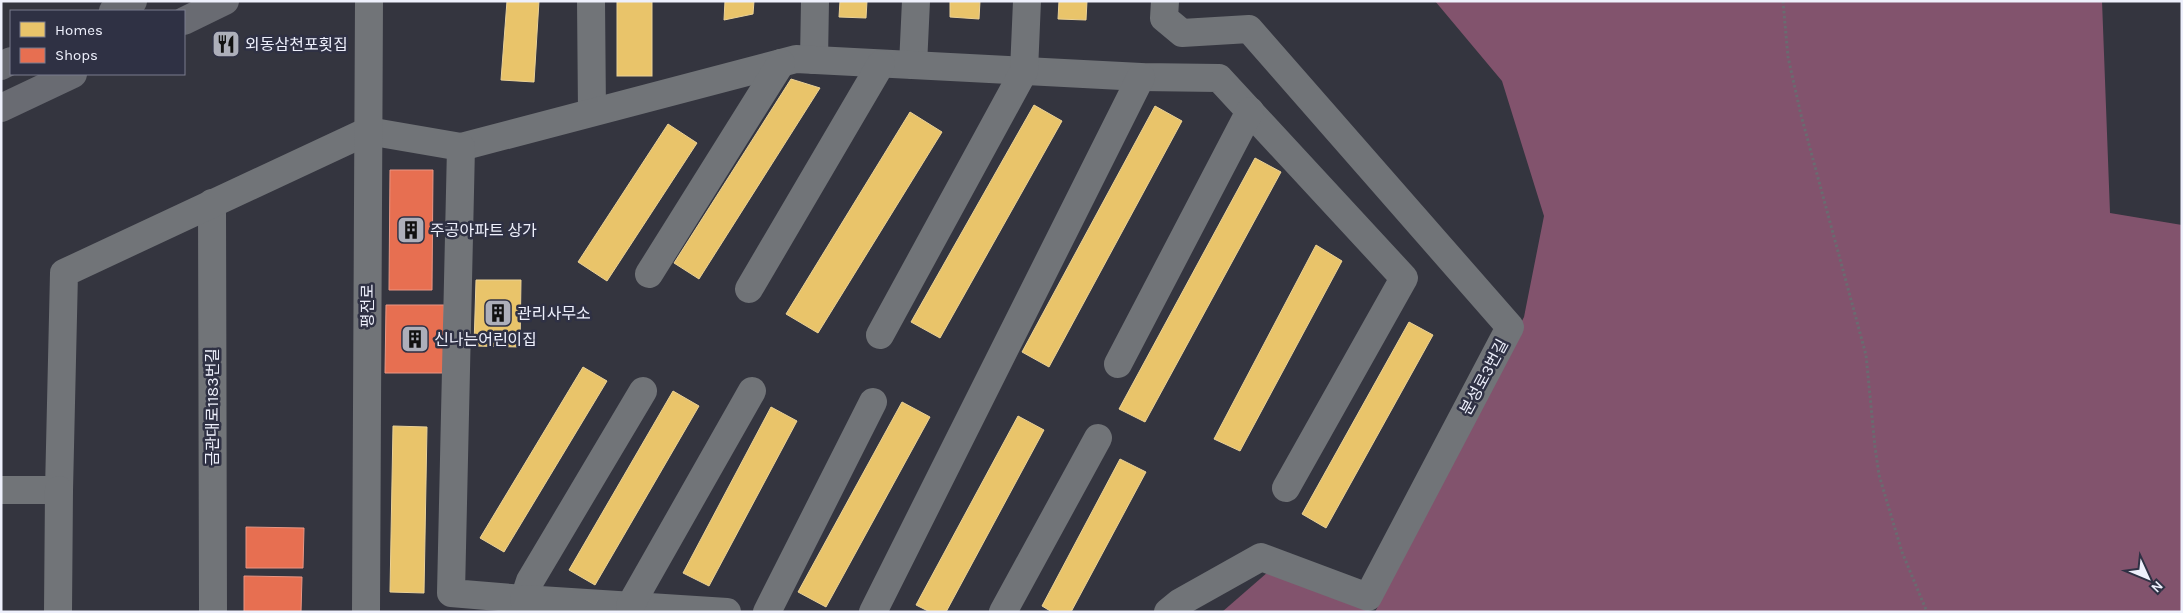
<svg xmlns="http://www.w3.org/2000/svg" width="2183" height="613" font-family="Karla,'Noto Sans KR',sans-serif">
	<rect width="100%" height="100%" fill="#34353f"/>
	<!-- forest -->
	<g fill="#82536d">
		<path d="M1435,1H2102L2110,213L2182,225V612H1375L1524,317L1544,216L1502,81Z"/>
		<path d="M1268,572L1372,612H1222Z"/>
	</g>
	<!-- homes -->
	<g fill="#e9c46a" stroke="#ead196">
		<path d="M507,1H539L534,82L501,80Z"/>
		<rect x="617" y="1" width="35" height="75"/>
		<path d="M725,1H754L753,14L724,20Z"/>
		<path d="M840,1H867L866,18L839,17Z"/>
		<path d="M950,1H980L979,19L950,17Z"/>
		<path d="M1059,1H1087L1086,20L1058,19Z"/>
		<path d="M791,79L820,88L699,279L674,263Z"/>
		<path d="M1034,105L1062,121L940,338L911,322Z"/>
		<path d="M1155,106L1182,121L1049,367L1022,352Z"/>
		<path d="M910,112L942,132L818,333L786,314Z"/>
		<path d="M668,124L697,143L607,281L578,262Z"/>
		<path d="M1255,158L1281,172L1145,422L1119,409Z"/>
		<path d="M1316,245L1342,261L1240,451L1214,439Z"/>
		<path d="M476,280H521L520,347L474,346Z"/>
		<path d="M1409,322L1433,335L1326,528L1302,514Z"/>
		<path d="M583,367L607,381L504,552L480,538Z"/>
		<path d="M673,391L699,406L595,585L569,570Z"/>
		<path d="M902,402L930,417L826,607L798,592Z"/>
		<path d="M771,407L797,421L709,586L683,573Z"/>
		<path d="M1018,416L1044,430L946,612H930L916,605Z"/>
		<path d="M393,426L427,427L424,593L390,592Z"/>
		<path d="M1120,459L1146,472L1071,612H1052L1042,606Z"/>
	</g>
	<!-- shops -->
	<g fill="#e76f51" stroke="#e99684">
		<path d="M390,170H433L432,290H389Z"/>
		<path d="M386,305H444V373H385Z"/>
		<path d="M246,527L304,528L303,568H246Z"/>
		<path d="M244,576L302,577L301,612H244Z"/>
	</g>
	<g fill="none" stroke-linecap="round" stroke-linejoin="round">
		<!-- path -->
		<path stroke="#6a6b70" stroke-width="3" stroke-dasharray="2.5 2.5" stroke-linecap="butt" d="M1783,1L1788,57L1801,115L1866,355L1875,447L1879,475L1902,552L1927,612"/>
		<!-- minor -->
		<g stroke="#717478" stroke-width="28">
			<path d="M591,1L592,112"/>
			<path d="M1165,1L1164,18L1182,33L1249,29L1510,327L1368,597L1261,557L1179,603L1168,612"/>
			<path d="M814,60L815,1"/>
			<path d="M913,65L916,1"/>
			<path d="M461,147L796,59L1141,77L1219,78L1404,278L1286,488"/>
			<path d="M212,203L213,612"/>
			<path d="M649,274L781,63"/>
			<path d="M749,289L881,64"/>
			<path d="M880,335L1024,71L1027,1"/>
			<path d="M1118,364L1250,111"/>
			<path d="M1,490H59L64,273L368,131L461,147L451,593L524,599L530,581L643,391"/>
			<path d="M524,599L727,612"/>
			<path d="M630,606L752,391"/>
			<path d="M58,612L59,490"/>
			<path d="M366,612L369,1"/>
			<path d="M767,612L873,402"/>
			<path d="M873,612L1141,77"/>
			<path d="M1003,612L1098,438"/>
		</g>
		<!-- major -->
		<g stroke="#696b72" stroke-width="28">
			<path d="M113,11L133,1"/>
			<path d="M184,21L225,1"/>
			<path d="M1,66L11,61"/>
			<path d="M1,108L73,74"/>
		</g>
	</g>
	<!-- icons -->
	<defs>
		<symbol id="restaurant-square" viewBox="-11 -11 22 22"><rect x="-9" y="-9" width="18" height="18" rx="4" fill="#adafba" stroke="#2f3144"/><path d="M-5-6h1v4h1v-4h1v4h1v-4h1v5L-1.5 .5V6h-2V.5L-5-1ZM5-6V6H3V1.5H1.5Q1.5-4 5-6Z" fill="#111"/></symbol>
		<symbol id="building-square" viewBox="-11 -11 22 22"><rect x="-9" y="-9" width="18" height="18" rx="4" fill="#adafba" stroke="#2f3144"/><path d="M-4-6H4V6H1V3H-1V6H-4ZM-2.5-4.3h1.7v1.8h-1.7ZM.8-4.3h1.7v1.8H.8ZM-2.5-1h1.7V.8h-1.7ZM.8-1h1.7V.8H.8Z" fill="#111"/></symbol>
	</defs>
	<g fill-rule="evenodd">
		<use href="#restaurant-square" x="210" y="28" width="32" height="32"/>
		<use href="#building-square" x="395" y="214" width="32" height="32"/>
		<use href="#building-square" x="482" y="297" width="32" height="32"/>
		<use href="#building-square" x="399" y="323" width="32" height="32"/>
	</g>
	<g text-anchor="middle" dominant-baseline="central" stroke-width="5" stroke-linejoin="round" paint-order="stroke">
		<!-- poi labels -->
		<g font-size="16" fill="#eef0fc" stroke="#2f3144" text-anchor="start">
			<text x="245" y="44">외동삼천포횟집</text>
			<text x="430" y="230">주공아파트 상가</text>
			<text x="517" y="313">관리사무소</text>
			<text x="434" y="339">신나는어린이집</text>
		</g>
		<!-- street labels -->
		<g font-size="16" fill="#eef0fc" stroke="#2f3144">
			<text transform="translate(367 306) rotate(-90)">평전로</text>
			<text transform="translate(1484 377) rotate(-62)">분성로3번길</text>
			<text transform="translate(212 407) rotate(-90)">금관대로1183번길</text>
		</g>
	</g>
	<!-- border -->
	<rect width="2183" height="613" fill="none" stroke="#eef0fc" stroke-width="5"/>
	<!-- legend -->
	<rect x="10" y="10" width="175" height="65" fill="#2f3144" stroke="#7b7d8e"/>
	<rect x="20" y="22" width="25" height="15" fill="#e9c46a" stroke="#7b7d8e"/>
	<text x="55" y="35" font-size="15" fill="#eef0fc">Homes</text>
	<rect x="20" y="48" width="25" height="15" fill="#e76f51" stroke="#7b7d8e"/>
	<text x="55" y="60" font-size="15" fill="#eef0fc">Shops</text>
	<!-- north arrow -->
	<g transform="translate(2148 578) rotate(134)" stroke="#2f3144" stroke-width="4" paint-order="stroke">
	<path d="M0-4L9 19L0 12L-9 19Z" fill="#eef0fc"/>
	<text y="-8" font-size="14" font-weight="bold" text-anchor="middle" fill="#eef0fc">N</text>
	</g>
</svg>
